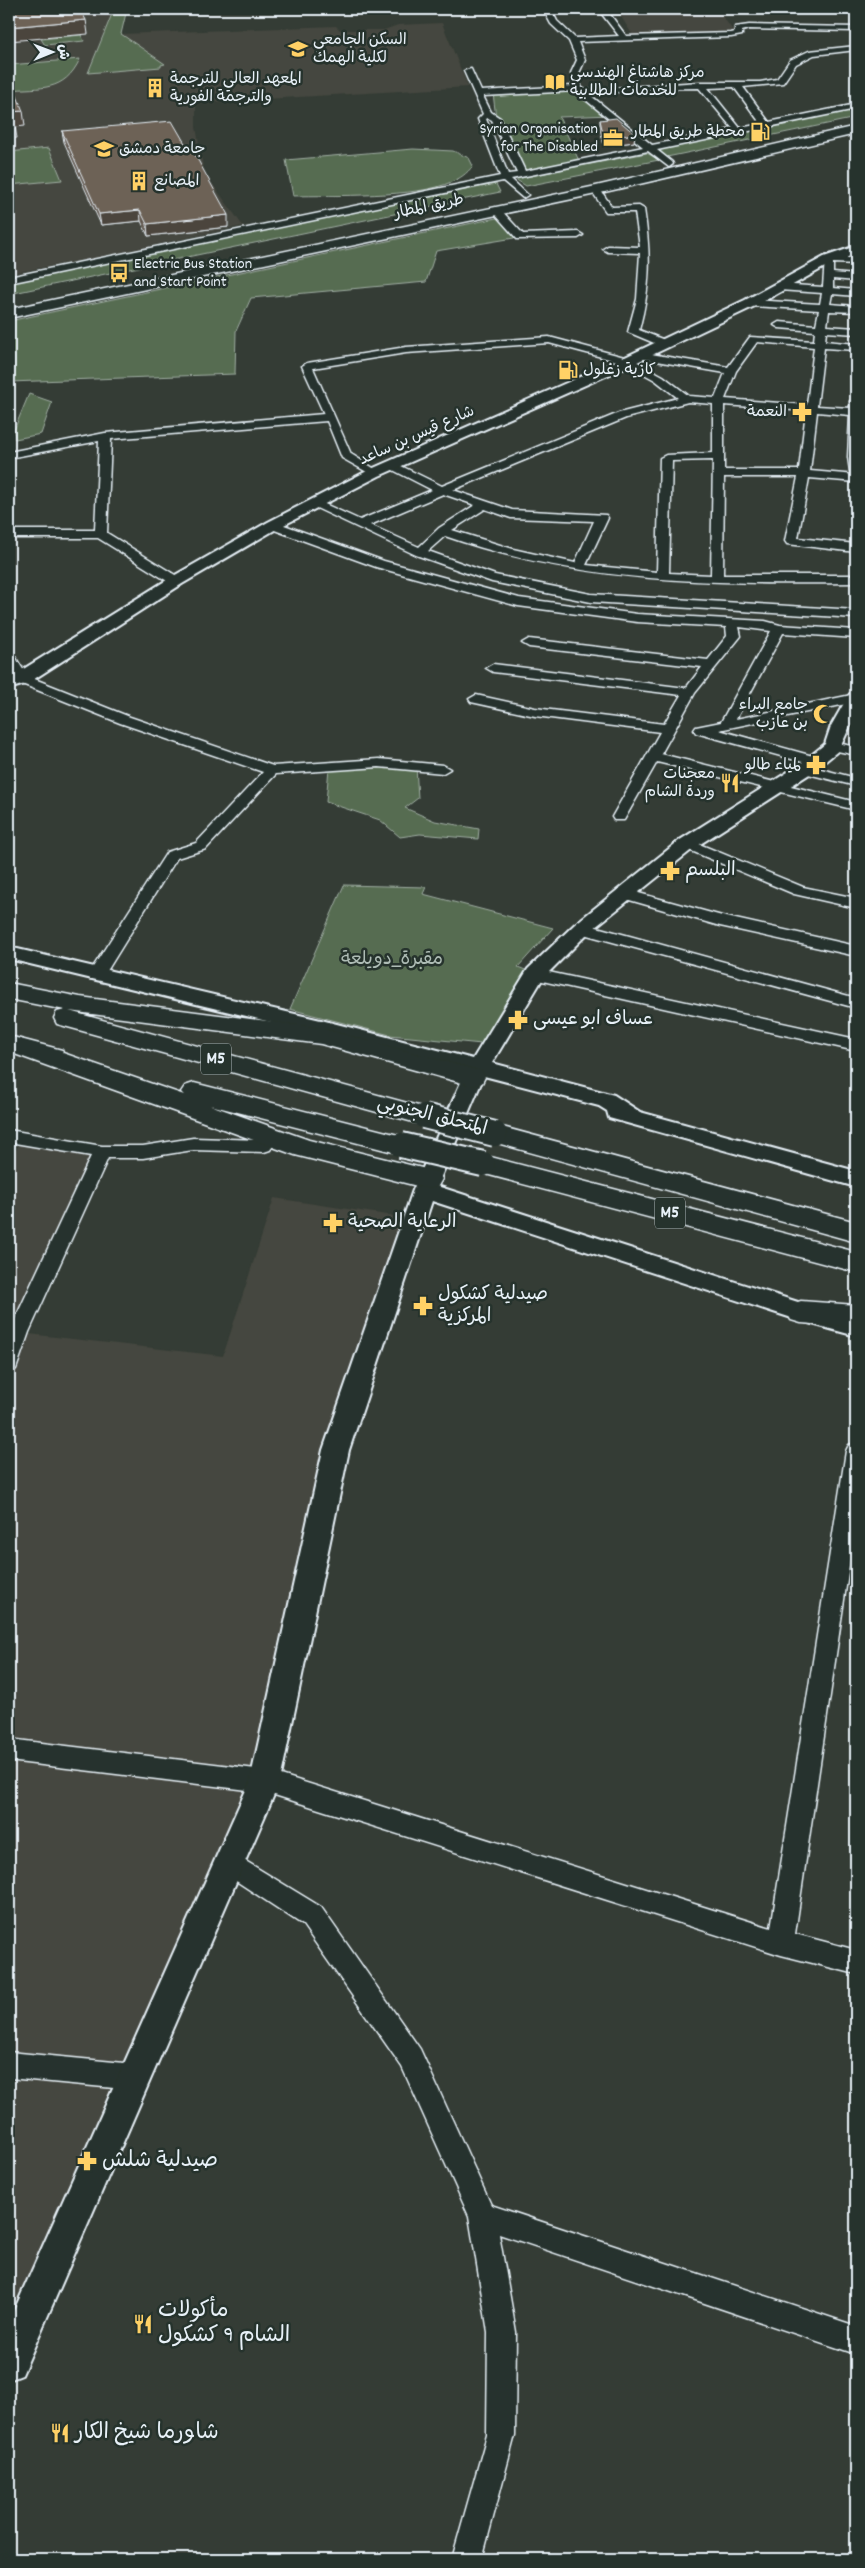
<svg xmlns="http://www.w3.org/2000/svg" width="865" height="2568" font-family="Dekko,'Playpen Sans Arabic',sans-serif">
	<rect width="100%" height="100%" fill="#343c35"/>
	<filter id="ink" filterUnits="userSpaceOnUse"><feTurbulence type="fractalNoise" baseFrequency=".02" numOctaves="2"/><feDisplacementMap in="SourceGraphic" scale="10" xChannelSelector="R" yChannelSelector="G"/><feConvolveMatrix kernelMatrix="1 2 1 2 8 2 1 2 1" color-interpolation-filters="sRGB"/></filter>
	<g filter="url(#ink)">
		<!-- built -->
		<g fill="#45473f">
			<path d="M9,9H127L121,34L336,26L340,30H384L398,25L442,23L468,87L196,103V127L204,172L243,226L94,258L9,274Z"/>
			<path d="M616,9H717L735,33L634,37Z"/>
			<path d="M21,1139L102,1152L20,1333L223,1356L274,1198L414,1219L336,1450L265,1781L123,2093L9,2323V1166Z"/>
		</g>
		<!-- green -->
		<g fill="#576c51" stroke="#a0aea4">
			<path d="M114,9H127L121,34L165,64L161,65V67L88,73Z"/>
			<path d="M81,35L84,41L45,45L41,39Z"/>
			<path d="M80,59C64,93 41,87 9,90V65Z"/>
			<path d="M577,88L611,115L559,117L580,163L522,174L496,118L493,93Z"/>
			<path d="M856,107V118L662,158L651,149Z"/>
			<path d="M49,148L62,180L9,185V152Z"/>
			<path d="M413,149L453,151L469,158L473,166C466,174 461,178 451,182C418,198 332,195 293,196L286,160Z"/>
			<path d="M647,153L659,160L526,186L515,179Z"/>
			<path d="M496,184L500,192L9,294V280Z"/>
			<path d="M501,217L520,237L436,251L426,282L251,298L236,331L235,374L9,382V321Z"/>
			<path d="M29,394L52,402L41,434L15,439L14,430Z"/>
			<path d="M379,763L416,767L418,798L405,808L435,821L479,829L478,839L420,834L400,837L380,820L326,802L329,768Z"/>
			<path d="M344,885L426,887L423,894L553,928L518,967L535,974L492,1045L390,1035L290,1009Z"/>
		</g>
		<g fill="none" stroke-linecap="round" stroke-linejoin="round">
			<defs>
				<g id="minor">
					<path d="M543,9H551L557,21L575,38L619,36L598,9H606L626,36L731,33L735,32V27L749,25L856,27V31L749,29L742,31V35L731,37L578,42L585,60L579,73L581,87L585,90L700,82H760L777,79L790,60L809,51L856,46V50L814,55L796,64L783,83L743,87L769,122L856,104V109L657,150L672,162L673,164L669,167L648,151L511,179L528,195L523,198L503,181L9,283V277L500,176L478,119L483,114L464,71L471,69L481,91L573,86L571,73L577,60L569,41L551,24ZM734,87L761,124L740,128L708,88ZM699,88L733,129L652,145L590,95L642,89ZM575,91L643,147L525,171L500,118L491,112L483,96ZM488,118L492,120L517,173L508,174L486,119Z"/>
					<path d="M596,187L599,188L612,207L639,206L644,209C651,255 651,285 639,330L667,341V345H659L628,332L637,299L640,253L608,252L603,249L608,246L640,247L635,212H606L591,190Z"/>
					<path d="M494,209H500L523,234L578,232L583,235L578,238L517,239L494,213Z"/>
					<path d="M825,258H856V264L833,263V273L856,275V281L833,279V288L856,290V296L832,294L830,304L856,306V312L829,311L827,326L856,328V334L826,332L825,341L856,344V350L824,348L817,406L850,408V401L856,398V474L850,471L848,457L850,415L817,412L810,471L856,475V482L809,478L798,538L856,544V552L787,544L785,541L798,477H724L723,575H856V583C713,584 582,584 445,536L428,551L495,575L591,594L856,610V618L591,602L492,582L416,555L308,504L314,500L318,501L360,520L432,490L389,468V464H397L442,486L619,413L678,398L655,380L624,363L549,343L406,353L313,368L351,454L378,471L380,473L374,476L342,458L327,421L111,439L107,533L180,578L182,581L180,584H172L98,538H9V530H95L99,441L9,458V452L105,433L324,414L302,366L307,363L406,347L549,337L632,359L663,376L689,396L715,398L725,373L639,358L634,355L639,352L728,367L750,337L814,341L815,331L779,328L774,325L779,322L816,325L819,310L750,306L745,303L750,300L820,304L822,293L779,290L774,287L779,284L823,287ZM757,342L814,347L807,405L725,399L736,371ZM688,402L713,404V453L666,455L660,458L657,572L586,565L608,518L606,515L512,510L453,490L626,418ZM724,405L806,411L799,470H724ZM713,460L711,575L669,573L672,461ZM443,494L475,505L439,528L419,547L370,525ZM485,509L511,518L594,521L575,563L513,549L452,530Z"/>
					<path d="M273,521L384,561L519,598L637,614L765,621L780,625L856,630V638L783,633L736,719L856,694V702L719,730L820,758L822,761L820,764H810L696,733L694,730L696,727L721,722L771,631L739,627L741,636L695,693L661,754L856,802V810L657,762L624,820H614L612,817L660,732L535,716L471,702L469,699L476,695L535,708L664,724L681,695L493,672L486,668L493,664L686,688L702,667L529,647L522,643L529,639L708,660L727,636L726,627L637,622L518,606L376,567L269,528L267,525Z"/>
					<path d="M9,654L14,655L27,676L130,717L273,766L379,759L443,765L450,769L443,773L379,767L276,774L206,849L177,858L102,979H90L88,975L167,852L196,843L263,772L120,723L17,682L9,668Z"/>
					<path d="M833,742L856,747V755L828,749L826,746L828,743Z"/>
					<path d="M805,765L856,778V786L800,772L798,769Z"/>
					<path d="M687,839L803,887L856,898V908L794,894L682,847L680,844L682,841Z"/>
					<path d="M624,889L722,916L856,946V956L720,926L619,897L616,894L619,891Z"/>
					<path d="M582,923L856,998V1008L576,932L574,928L576,924Z"/>
					<path d="M535,969L856,1039V1051L529,978L527,974L529,970Z"/>
					<path d="M9,1130L102,1146H143L193,1138L264,1140L270,1142L273,1146L270,1150L264,1152L193,1150L143,1158H108L29,1332L16,1369L9,1372V1332L91,1156L9,1142Z"/>
					<path d="M856,1443V1518L795,1934L856,1950V1974L781,1955L265,1792L9,1761V1739L265,1770L771,1928L846,1451L849,1445Z"/>
					<path d="M229,1851L321,1907L420,2049L491,2205L856,2326V2354L499,2234L516,2332L515,2435L482,2559H452L487,2435L488,2332L469,2216L402,2067L303,1925L221,1871L217,1863L221,1855Z"/>
					<path d="M9,2052L135,2064L144,2068L148,2077L144,2086L135,2090L9,2078Z"/>
				</g>
				<g id="major">
					<path d="M856,246V254L832,263L755,306L633,364L379,476L278,528L182,584L28,683L9,689V678L170,578L268,522L369,470L623,358L745,300L824,257Z"/>
					<path d="M856,693V713L839,750L811,773L694,848L589,932L543,978L492,1063L614,1095L640,1112L856,1171V1187L609,1118L607,1111L599,1106L484,1076L437,1186L801,1303L856,1318V1336L801,1321L432,1201L349,1450L280,1781L22,2375L9,2380V2322L250,1781L323,1450L413,1190L466,1071L325,1035L9,959V947L325,1021L473,1059L528,969L575,924L680,840L799,765L825,744L831,726L847,698L850,694Z"/>
				</g>
				<g id="highway">
					<path d="M856,126V134L596,194L9,318V309L596,186Z"/>
					<path d="M9,983L80,997L321,1028L482,1071L485,1077L482,1083L473,1086L321,1044L69,1011L433,1110L437,1116L433,1122L424,1125L57,1024L54,1018L57,1012L65,1010L9,999Z"/>
					<path d="M9,1036L62,1050L63,1053L184,1095L181,1092L185,1086L194,1083L410,1138L414,1145L410,1152L401,1154L210,1105L309,1140L438,1172L442,1179L438,1186L429,1189L295,1155L9,1052Z"/>
					<path d="M495,1125L856,1222V1242L486,1140L482,1134L486,1128Z"/>
					<path d="M483,1155L856,1252V1272L474,1171L470,1164L474,1157Z"/>
					<path d="M801,1301L856,1305V1327L801,1323L791,1320L787,1312L791,1304Z"/>
				</g>
			</defs>
			<!-- minor casing -->
			<use href="#minor" stroke="#e8f1f8" stroke-width="3"/>
			<!-- major casing -->
			<use href="#major" stroke="#e8f1f8" stroke-width="4"/>
			<!-- highway casing -->
			<use href="#highway" stroke="#e8f1f8" stroke-width="3"/>
			<!-- minor -->
			<use href="#minor" fill="#26332d" fill-rule="evenodd"/>
			<!-- major -->
			<use href="#major" fill="#26332d" fill-rule="evenodd"/>
			<!-- highway -->
			<use href="#highway" fill="#26332d" fill-rule="evenodd"/>
			<defs>
				<g id="highway-bridge">
					<path d="M424,1116L495,1134"/>
					<path d="M401,1145L483,1164"/>
				</g>
			</defs>
			<!-- highway-bridge casing -->
			<use href="#highway-bridge" stroke="#e8f1f8" stroke-width="28" stroke-linecap="butt"/>
			<!-- highway-bridge -->
			<use href="#highway-bridge" stroke="#26332d" stroke-width="24"/>
		</g>
		<!-- wall -->
		<g fill="#5e544b" stroke="#e8f1f8">
			<path d="M600,120L635,134L634,142L604,146L600,129Z"/>
			<path d="M62,131L228,227L148,236L141,221L101,225L64,142Z"/>
		</g>
		<!-- shaded-wall -->
		<g fill="#4c453d" stroke="#e8f1f8">
			<path d="M86,20L88,34L9,41V27Z"/>
			<path d="M23,111L25,126L15,127L17,138L9,139V124L10,112Z"/>
			<path d="M635,134L634,142L604,146V138Z"/>
			<path d="M140,210L141,221L101,225L99,214Z"/>
			<path d="M228,215V227L148,236L147,224Z"/>
		</g>
		<!-- building -->
		<g fill="#6d6257" stroke="#e8f1f8">
			<path d="M9,9H80L86,20L9,27Z"/>
			<path d="M9,86H13L23,111L10,112L14,123L9,124Z"/>
			<path d="M616,118L635,134L604,138L600,120Z"/>
			<path d="M172,121L190,152L193,151L228,215L147,224L140,210L99,214L62,131Z"/>
		</g>
	</g>
	<!-- icons -->
	<defs>
		<symbol id="university-bare" viewBox="-9 -9 18 18"><path d="M0-5L7-2L0 1L-7-2ZM-4 1L0 2.5L4 1V4Q0 6-4 4Z" fill="#ffd166" stroke="#26332d" stroke-width="2.5" paint-order="stroke"/></symbol>
		<symbol id="library-bare" viewBox="-9 -9 18 18"><path d="M-6-4Q-3-5.5-.7-3.5V5Q-3 3-6 4ZM6-4Q3-5.5 .7-3.5V5Q3 3 6 4Z" fill="#ffd166" stroke="#26332d" stroke-width="2.5" paint-order="stroke"/></symbol>
		<symbol id="building-bare" viewBox="-9 -9 18 18"><path d="M-4-6H4V6H1V3H-1V6H-4ZM-2.5-4.3h1.7v1.8h-1.7ZM.8-4.3h1.7v1.8H.8ZM-2.5-1h1.7V.8h-1.7ZM.8-1h1.7V.8H.8Z" fill="#ffd166" stroke="#26332d" stroke-width="2.5" paint-order="stroke"/></symbol>
		<symbol id="fuel-bare" viewBox="-9 -9 18 18"><path d="M-5.5-6h7V0h2V4h1.3V-2.5L3-4.5l.8-.8L6-3V5H2.5V1h-1V6h-7ZM-4.2-4.7v3.2H.2V-4.7Z" fill="#ffd166" stroke="#26332d" stroke-width="2.5" paint-order="stroke"/></symbol>
		<symbol id="office-bare" viewBox="-9 -9 18 18"><path d="M-6-3h4V-5.5h4V-3h4V5H-6ZM-1-4.5V-3h2v-1.5ZM-6 0V1H6V0Z" fill="#ffd166" stroke="#26332d" stroke-width="2.5" paint-order="stroke"/></symbol>
		<symbol id="bus-bare" viewBox="-9 -9 18 18"><path d="M-5-6H5V4H4V6H2V4H-2V6H-4V4H-5ZM-3.5-4V0h7V-4ZM-3.5 1.2v1.5H-2V1.2ZM2 1.2v1.5H3.5V1.2Z" fill="#ffd166" stroke="#26332d" stroke-width="2.5" paint-order="stroke"/></symbol>
		<symbol id="pharmacy-bare" viewBox="-9 -9 18 18"><path d="M-2-6h4v4h4v4h-4v4h-4v-4h-4v-4h4Z" fill="#ffd166" stroke="#26332d" stroke-width="2.5" paint-order="stroke"/></symbol>
		<symbol id="mosque-bare" viewBox="-9 -9 18 18"><path d="M3.5-4.9A6 6 0 1 0 3.5 4.9A5 5 0 1 1 3.5-4.9Z" fill="#ffd166" stroke="#26332d" stroke-width="2.5" paint-order="stroke"/></symbol>
		<symbol id="restaurant-bare" viewBox="-9 -9 18 18"><path d="M-5-6h1v4h1v-4h1v4h1v-4h1v5L-1.5 .5V6h-2V.5L-5-1ZM5-6V6H3V1.5H1.5Q1.5-4 5-6Z" fill="#ffd166" stroke="#26332d" stroke-width="2.5" paint-order="stroke"/></symbol>
	</defs>
	<g fill-rule="evenodd">
		<use href="#university-bare" x="284" y="35" width="28" height="28"/>
		<use href="#library-bare" x="541" y="68" width="28" height="28"/>
		<use href="#building-bare" x="141" y="74" width="28" height="28"/>
		<use href="#fuel-bare" x="746" y="118" width="28" height="28"/>
		<use href="#office-bare" x="599" y="124" width="28" height="28"/>
		<use href="#university-bare" x="90" y="135" width="28" height="28"/>
		<use href="#building-bare" x="125" y="167" width="28" height="28"/>
		<use href="#bus-bare" x="105" y="259" width="28" height="28"/>
		<use href="#fuel-bare" x="554" y="356" width="28" height="28"/>
		<use href="#pharmacy-bare" x="788" y="398" width="28" height="28"/>
		<use href="#mosque-bare" x="809" y="700" width="28" height="28"/>
		<use href="#pharmacy-bare" x="802" y="751" width="28" height="28"/>
		<use href="#restaurant-bare" x="716" y="769" width="28" height="28"/>
		<use href="#pharmacy-bare" x="656" y="857" width="28" height="28"/>
		<use href="#pharmacy-bare" x="504" y="1006" width="28" height="28"/>
		<use href="#pharmacy-bare" x="319" y="1209" width="28" height="28"/>
		<use href="#pharmacy-bare" x="409" y="1292" width="28" height="28"/>
		<use href="#pharmacy-bare" x="73" y="2147" width="28" height="28"/>
		<use href="#restaurant-bare" x="129" y="2310" width="28" height="28"/>
		<use href="#restaurant-bare" x="46" y="2419" width="28" height="28"/>
	</g>
	<g text-anchor="middle" dominant-baseline="central" stroke-width="5" stroke-linejoin="round" paint-order="stroke">
		<!-- far-poi labels -->
		<g font-size="16" fill="#e8f1f8" stroke="#26332d" text-anchor="start">
			<text x="313" y="40">السكن الجامعي<tspan x="313" dy="18">لكلية الهمك</tspan></text>
			<text x="570" y="73">مركز هاشتاغ الهندسي<tspan x="570" dy="18">للخدمات الطلابية</tspan></text>
			<text x="170" y="79">المعهد العالي للترجمة<tspan x="170" dy="18">والترجمة الفورية</tspan></text>
			<text x="598" y="129" text-anchor="end">Syrian Organisation<tspan x="598" dy="18">for The Disabled</tspan></text>
			<text x="745" y="132" text-anchor="end">محطة طريق المطار</text>
			<text x="119" y="149">جامعة دمشق</text>
			<text x="154" y="181">المصانع</text>
			<text x="134" y="264">Electric Bus Station<tspan x="134" dy="18">and Start Point</tspan></text>
			<text x="583" y="370">كازية زغلول</text>
			<text x="787" y="412" text-anchor="end">النعمة</text>
			<text x="808" y="705" text-anchor="end">جامع البراء<tspan x="808" dy="18">بن عازب</tspan></text>
			<text x="801" y="765" text-anchor="end">لمياء طالو</text>
			<text x="715" y="774" text-anchor="end">معجنات<tspan x="715" dy="18">وردة الشام</tspan></text>
		</g>
		<!-- far-street labels -->
		<g font-size="16" fill="#e8f1f8" stroke="#26332d">
			<text transform="translate(429 207) rotate(-12)">طريق المطار</text>
			<text transform="translate(417 436) rotate(-24)">شارع قيس بن ساعد</text>
		</g>
		<!-- shield labels -->
		<g fill="#26332d" stroke="#aeb8bb" stroke-width="1">
			<rect x="201" y="1043.5" width="30" height="31" rx="4"/>
			<rect x="655" y="1197.5" width="30" height="31" rx="4"/>
		</g>
		<g font-size="18" font-weight="bold" fill="#e8f1f8">
			<text x="216" y="1059">M5</text>
			<text x="670" y="1213">M5</text>
		</g>
		<!-- poi labels -->
		<g font-size="19" fill="#e8f1f8" stroke="#26332d" text-anchor="start">
			<text x="685" y="871">البلسم</text>
			<text x="533" y="1020">عساف ابو عيسى</text>
			<text x="348" y="1223">الرعاية الصحية</text>
			<text x="438" y="1295">صيدلية كشكول<tspan x="438" dy="22">المركزية</tspan></text>
		</g>
		<!-- park labels -->
		<g font-size="19" fill="#aebcb5" stroke="#26332d">
			<text x="392" y="960">مقبرة_دويلعة</text>
		</g>
		<!-- street labels -->
		<g font-size="19" fill="#e8f1f8" stroke="#26332d">
			<text transform="translate(432 1117) rotate(14)">المتحلق الجنوبي</text>
		</g>
		<!-- near-poi labels -->
		<g font-size="22" fill="#e8f1f8" stroke="#26332d" text-anchor="start">
			<text x="102" y="2161">صيدلية شلش</text>
			<text x="158" y="2311">مأكولات<tspan x="158" dy="25">الشام 9 كشكول</tspan></text>
			<text x="75" y="2433">شاورما شيخ الكار</text>
		</g>
	</g>
	<!-- margin -->
	<rect width="865" height="2568" fill="none" stroke="#26332d" stroke-width="30"/>
	<rect x="15" y="15" width="835" height="2538" fill="none" stroke="#e8f1f8" stroke-width="2" filter="url(#ink)"/>
	<!-- north arrow -->
	<g transform="translate(52 52) rotate(89)" stroke="#26332d" stroke-width="4" paint-order="stroke">
	<path d="M0-4L9 19L0 12L-9 19Z" fill="#e8f1f8"/>
	<text y="-8" font-size="14" font-weight="bold" text-anchor="middle" fill="#e8f1f8">ش</text>
	</g>
</svg>
